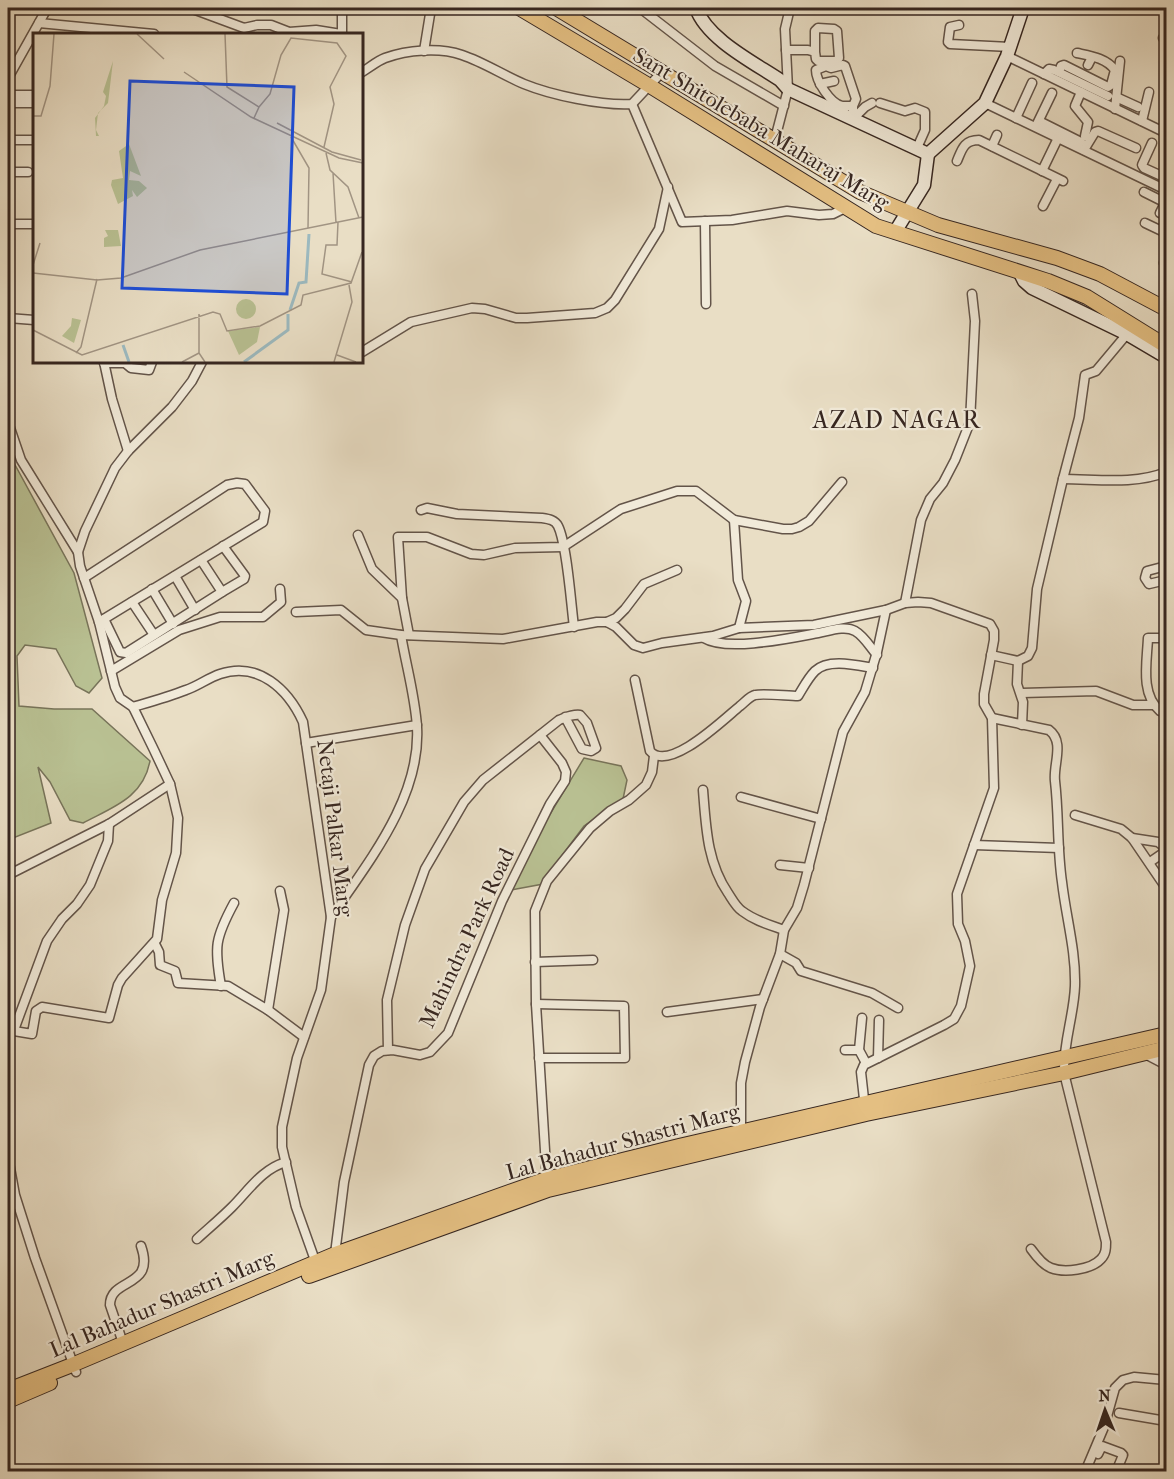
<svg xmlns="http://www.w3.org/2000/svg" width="1174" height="1479" font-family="'IM FELL French Canon',serif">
	<rect width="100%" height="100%" fill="#e9dec5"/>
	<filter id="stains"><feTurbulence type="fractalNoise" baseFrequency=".00333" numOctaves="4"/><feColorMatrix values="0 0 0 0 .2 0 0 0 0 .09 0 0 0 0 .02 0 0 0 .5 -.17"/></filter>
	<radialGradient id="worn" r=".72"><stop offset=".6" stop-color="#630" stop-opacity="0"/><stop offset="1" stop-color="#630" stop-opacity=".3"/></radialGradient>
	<!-- green -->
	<g fill="#b9c193" stroke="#78745a" stroke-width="1.5">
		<path d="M8,452L74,573L102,678L89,693L76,686L56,649L25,645L17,656L19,706L54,709H92L150,761C143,798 113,807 83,823L70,820L50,782L38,767L51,823L8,840Z"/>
		<path d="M584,758L621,766L627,780L623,799L584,826L545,878L543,884L511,890L544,824Z"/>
	</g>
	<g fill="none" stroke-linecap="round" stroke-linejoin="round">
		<defs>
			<g id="street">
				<path d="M190,8L244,28L257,25H271L289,32L316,30L341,34"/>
				<path d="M640,8L715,66L784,106"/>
				<path d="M39,23L154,34"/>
				<path d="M959,25L950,27L948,42L950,44L1010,47"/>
				<path d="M342,34V8"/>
				<path d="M1163,38H1166"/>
				<path d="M786,50H808L815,52L816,59L818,61H836L839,58L837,31L834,29L818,28L815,31V52"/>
				<path d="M424,51L431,8"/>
				<path d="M1007,56L1166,133"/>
				<path d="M1088,65L1092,57"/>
				<path d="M362,72C369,68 377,61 385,58C407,50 439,47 462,55C483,62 503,75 524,84C551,95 602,106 632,104L662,72"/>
				<path d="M1059,72L1061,66L1064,65L1108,87L1111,85L1115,70C1106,58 1091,56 1077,53"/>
				<path d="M1044,74L1049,69L1054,70L1108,96"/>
				<path d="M8,78L45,12V8"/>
				<path d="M820,84L834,81"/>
				<path d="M1081,92L1075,106L1088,122L1085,136"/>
				<path d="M8,95H34"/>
				<path d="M1116,97L1138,107"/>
				<path d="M8,103H34"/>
				<path d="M880,103L905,111L915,108L925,112V130L917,148"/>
				<path d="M985,103L1166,190"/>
				<path d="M632,104L682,222L732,220L787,211L819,215L833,214L847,207"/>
				<path d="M1115,109L1120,61"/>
				<path d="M1016,118L1032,83"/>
				<path d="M853,119V106L856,99L845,66L843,65L831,68L826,66L816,70C816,81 830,103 842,106C844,106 852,106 853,106"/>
				<path d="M853,119L865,107L872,103"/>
				<path d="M1039,121L1081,142"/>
				<path d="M1142,121L1149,92"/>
				<path d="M1037,124L1052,93"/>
				<path d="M775,139L788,89L785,29L790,8"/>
				<path d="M8,140H34"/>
				<path d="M1152,143L1142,165L1144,168L1166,178"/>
				<path d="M992,146L997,135"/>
				<path d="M1084,150L1095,132L1098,131L1136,148"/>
				<path d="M957,161C962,149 964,140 979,140L1063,181"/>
				<path d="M1042,171L1058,138"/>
				<path d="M8,172H28"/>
				<path d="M1144,192L1166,203"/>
				<path d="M1043,206L1057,179"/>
				<path d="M1160,213L1166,201"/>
				<path d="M705,221L706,304"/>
				<path d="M1145,223L1166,233"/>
				<path d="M8,224H34"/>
				<path d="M1166,254L1164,263L1166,267"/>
				<path d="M8,318L34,320"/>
				<path d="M362,352L411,322L472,308L485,309L516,318H527L595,313L607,308L615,300L659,229L668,187"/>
				<path d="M104,362L112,399L128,451"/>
				<path d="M104,363H125L131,368L149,370L152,362"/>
				<path d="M8,422L21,460L78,552"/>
				<path d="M1063,479C1096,479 1135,485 1166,472"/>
				<path d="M421,510L427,508L457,514L542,518C549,519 555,520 558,526C567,544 571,604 574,627"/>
				<path d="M734,520L738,580L746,601L739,628"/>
				<path d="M358,535L372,569L402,598L409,635"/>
				<path d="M1166,566L1147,571L1145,578L1149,584L1166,580"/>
				<path d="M175,576L195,610"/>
				<path d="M84,578L227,485L237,483L245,484L265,511L263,522L99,622"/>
				<path d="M152,589L173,624"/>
				<path d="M222,592L244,579L245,576L223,546"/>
				<path d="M402,598L398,537H427L471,554L484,555L515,548L563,547L621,509L677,491H696L734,520L783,529H792L799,527L809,521L842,482"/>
				<path d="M132,602L154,635"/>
				<path d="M905,603L921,520L930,499L943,483L955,460L970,422L975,321L972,294"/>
				<path d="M296,612L341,610L366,630L401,635L503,639L597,622H607L616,627L634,645L643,648L662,643L713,636L739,628L814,625L886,610L905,603L918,602L931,603L990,624L994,631V640L984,694V704L992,718L994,788L957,894L958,924L965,941L970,966L961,1006L954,1019L944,1025L864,1065L861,1072L865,1108"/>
				<path d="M104,619L120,652L126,653L222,592L201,560"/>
				<path d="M607,622L616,618L625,609L644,584L677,570"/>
				<path d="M704,638C727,652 791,638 818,633C829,631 845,625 855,631C864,636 870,647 877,655"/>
				<path d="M1166,638H1148C1147,662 1140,694 1160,711H1166"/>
				<path d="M991,655L1018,661L1028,656L1032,648L1037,589L1063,479L1079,418L1085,375L1096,371L1127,334"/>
				<path d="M1018,661L1017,684L1023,702L1022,725"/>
				<path d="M111,671L179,630L220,617H263L281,602L280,589"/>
				<path d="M635,680L650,751C669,773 724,719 740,706C744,703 750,696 755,695C763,693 788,696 798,696C803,688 808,678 815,671C828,658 856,665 873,668"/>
				<path d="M1022,693L1096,691L1133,705H1153"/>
				<path d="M133,707C150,702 168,697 186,690C198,686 208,678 220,674C258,661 288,689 303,722L331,917L321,990L297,1058L282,1127V1147L296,1207L317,1266"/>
				<path d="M992,718L1049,730C1065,742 1053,764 1055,781C1059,815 1057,848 1062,882C1066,917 1076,951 1075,986C1074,1015 1063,1043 1064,1073L1106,1242C1106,1248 1106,1254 1101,1259C1091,1270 1064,1273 1051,1268C1043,1265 1036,1256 1031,1249"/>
				<path d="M306,743L417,725"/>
				<path d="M703,790C706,827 707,862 728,893C732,899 736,907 742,911C755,921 770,925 784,930"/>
				<path d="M741,797L821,819"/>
				<path d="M1075,815L1121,829L1132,838L1166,888"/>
				<path d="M1132,838L1158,842L1166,848"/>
				<path d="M974,845L1059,848"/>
				<path d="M1150,862L1166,851"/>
				<path d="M780,865L809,868"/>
				<path d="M8,875L109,824L170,784"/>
				<path d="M331,917C368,862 421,798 417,727C415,696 406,665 401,635"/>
				<path d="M155,944L159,952L160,965L175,971L178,983L228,986L268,1010L304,1037"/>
				<path d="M780,954L796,963L801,971L872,993L898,1008"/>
				<path d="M535,962L593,960"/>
				<path d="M221,986C214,947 215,938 234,903"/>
				<path d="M536,1004L624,1006L625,1058H539"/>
				<path d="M268,1010L284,910L280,891"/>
				<path d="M667,1012L763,999"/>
				<path d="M862,1018L859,1050L866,1063"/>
				<path d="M8,1030L32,1034L36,1011L42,1007L109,1018L118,985L122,978L157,939L162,900L176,853L178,818L170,784L154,750L133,707L120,698L115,687L99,622L80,566L78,552L85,531L115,468L128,451L172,407L192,381L202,362"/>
				<path d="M14,1030L47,941L62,919L77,904L90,885L108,841L109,824"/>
				<path d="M388,1050L387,1000L405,925L425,869L464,802L483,780L559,720C567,717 572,714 580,715L587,723L596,748L591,751L582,749L565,717"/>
				<path d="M845,1050H859"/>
				<path d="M1145,1054L1166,1065"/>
				<path d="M878,1058L879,1020"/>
				<path d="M741,1134V1083L745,1062L760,1007L780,954L784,930L797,908L804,885L843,732L865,692L877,652L886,610"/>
				<path d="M8,1157L15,1195L35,1258L76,1372"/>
				<path d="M547,1183L536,1004L535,911L547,881L590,828L610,811L629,800L646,785L652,772L654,756"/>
				<path d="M197,1239C209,1228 221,1218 232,1207C249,1190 262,1169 286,1162"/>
				<path d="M335,1254L344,1182L369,1065L374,1056L382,1051L393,1050L420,1055L430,1052L448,1033L502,901L550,804L565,781L566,772L562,763L540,735"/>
				<path d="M123,1343L110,1305C110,1277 156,1289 141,1246"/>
				<path d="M1119,1413L1166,1421"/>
				<path d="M1098,1454L1102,1446L1121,1453L1123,1455L1116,1472"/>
				<path d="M1085,1472L1104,1427L1115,1388L1123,1380L1134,1377L1166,1380"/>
			</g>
			<g id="secondary">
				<path d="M696,8C707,39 753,62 780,80L788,89L928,154"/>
				<path d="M928,154L985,103L1007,56L1023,8"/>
				<path d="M895,232L924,185L928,154"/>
				<path d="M1020,273L1024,281L1032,288L1127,334L1166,357"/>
			</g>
			<g id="primary">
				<path d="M519,8L650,86L876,226L1048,281L1087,297L1166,346"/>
				<path d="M556,8L860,192L938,225L1057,258L1100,274L1166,309"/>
				<path d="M309,1276L548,1190L866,1114L1064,1073L1166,1048"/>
				<path d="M8,1390L72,1365L335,1254L546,1179L679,1146L1166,1034"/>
				<path d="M8,1401L50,1383"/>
			</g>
		</defs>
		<!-- street casing -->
		<use href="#street" stroke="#635449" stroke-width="11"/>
		<!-- secondary casing -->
		<use href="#secondary" stroke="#362620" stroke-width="15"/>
		<!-- primary casing -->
		<use href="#primary" stroke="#362620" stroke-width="16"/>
		<!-- street -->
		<use href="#street" stroke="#f1ead9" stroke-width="8"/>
		<!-- secondary -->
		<use href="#secondary" stroke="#f1ead9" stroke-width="12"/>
		<!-- primary -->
		<use href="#primary" stroke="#e4bf82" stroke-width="14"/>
	</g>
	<g text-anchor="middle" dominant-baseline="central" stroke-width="4.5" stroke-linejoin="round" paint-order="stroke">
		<!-- street labels -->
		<g font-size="22" fill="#362620" stroke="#f1ead9">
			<text transform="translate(761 129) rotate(31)">Sant Shitolebaba Maharaj Marg</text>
			<text transform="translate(335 828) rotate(83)">Netaji Palkar Marg</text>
			<text transform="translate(467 938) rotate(-65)">Mahindra Park Road</text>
			<text transform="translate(623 1142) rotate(-15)">Lal Bahadur Shastri Marg</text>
			<text transform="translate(162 1304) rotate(-23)">Lal Bahadur Shastri Marg</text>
		</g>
		<!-- neighbourhood labels -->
		<g font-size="24" letter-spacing="1.5" fill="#362620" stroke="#f1ead9">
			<text x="897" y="420">AZAD NAGAR</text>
		</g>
	</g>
	<!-- overview -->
	<g transform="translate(33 33)">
		<rect width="330" height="330" fill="#e9dec5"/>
		<path d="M80,28L75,70L65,80L63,97L66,103H63L62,85L71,73L73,63L70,59ZM96,111L108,143L97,138L96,147L106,148L114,155L104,164L99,157L100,163L85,171L78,152L79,147L90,145L86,118ZM72,197H85L88,213L71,214V205L75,203ZM203 276a10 10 0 1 1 20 0a10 10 0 1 1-20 0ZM39,285L48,287L41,310L29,303L38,293ZM227,294L224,309L206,322L195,298Z" fill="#b9c193"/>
		<path fill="none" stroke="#9cb9bf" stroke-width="3" d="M257,277L266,250L273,249L276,201M90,312L96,329M211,329L255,297V281"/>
		<path fill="none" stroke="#a19483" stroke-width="1.5" d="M104,1L131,26M192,1L194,54L226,74L221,85M151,39L218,84L306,125L330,130M226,74L237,61L248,22L258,5L304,10L313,23L297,54L301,71L291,114M0,83H8L17,53L21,1M244,90L299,119L328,127M258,104L276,135L275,195M293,120L297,137L315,154L326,185M300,140L303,190M305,189L304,212H293L289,241L319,249M0,232L7,210M0,240L64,247L88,245L167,217L330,184M166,281V320L172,329M0,297L49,322L180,279L187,281L194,298L227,293L268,272L270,262L318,250L329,219M43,320L48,314L64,246M304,322L323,329M149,329L166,320M301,329L319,269L316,252"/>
		<path fill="#1d4ed8" fill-opacity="0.15" stroke="#1d4ed8" stroke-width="3" d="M97,48L261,54L254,261L89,255Z"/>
		<rect width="330" height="330" fill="none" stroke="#362620" stroke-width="3"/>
	</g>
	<!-- margin -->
	<rect width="1174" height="1479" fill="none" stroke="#e9dec5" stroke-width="30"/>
	<rect x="9" y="9" width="1156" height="1461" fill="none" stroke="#362620" stroke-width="3"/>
	<rect x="15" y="15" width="1144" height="1449" fill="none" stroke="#362620" stroke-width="1.5"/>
	<!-- north arrow -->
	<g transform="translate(1105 1410) rotate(358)" stroke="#f1ead9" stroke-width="4.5" paint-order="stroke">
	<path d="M0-4.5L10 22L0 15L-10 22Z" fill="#362620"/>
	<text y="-9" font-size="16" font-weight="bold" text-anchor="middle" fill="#362620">N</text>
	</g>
	<rect width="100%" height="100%" filter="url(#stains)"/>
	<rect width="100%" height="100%" fill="url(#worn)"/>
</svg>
